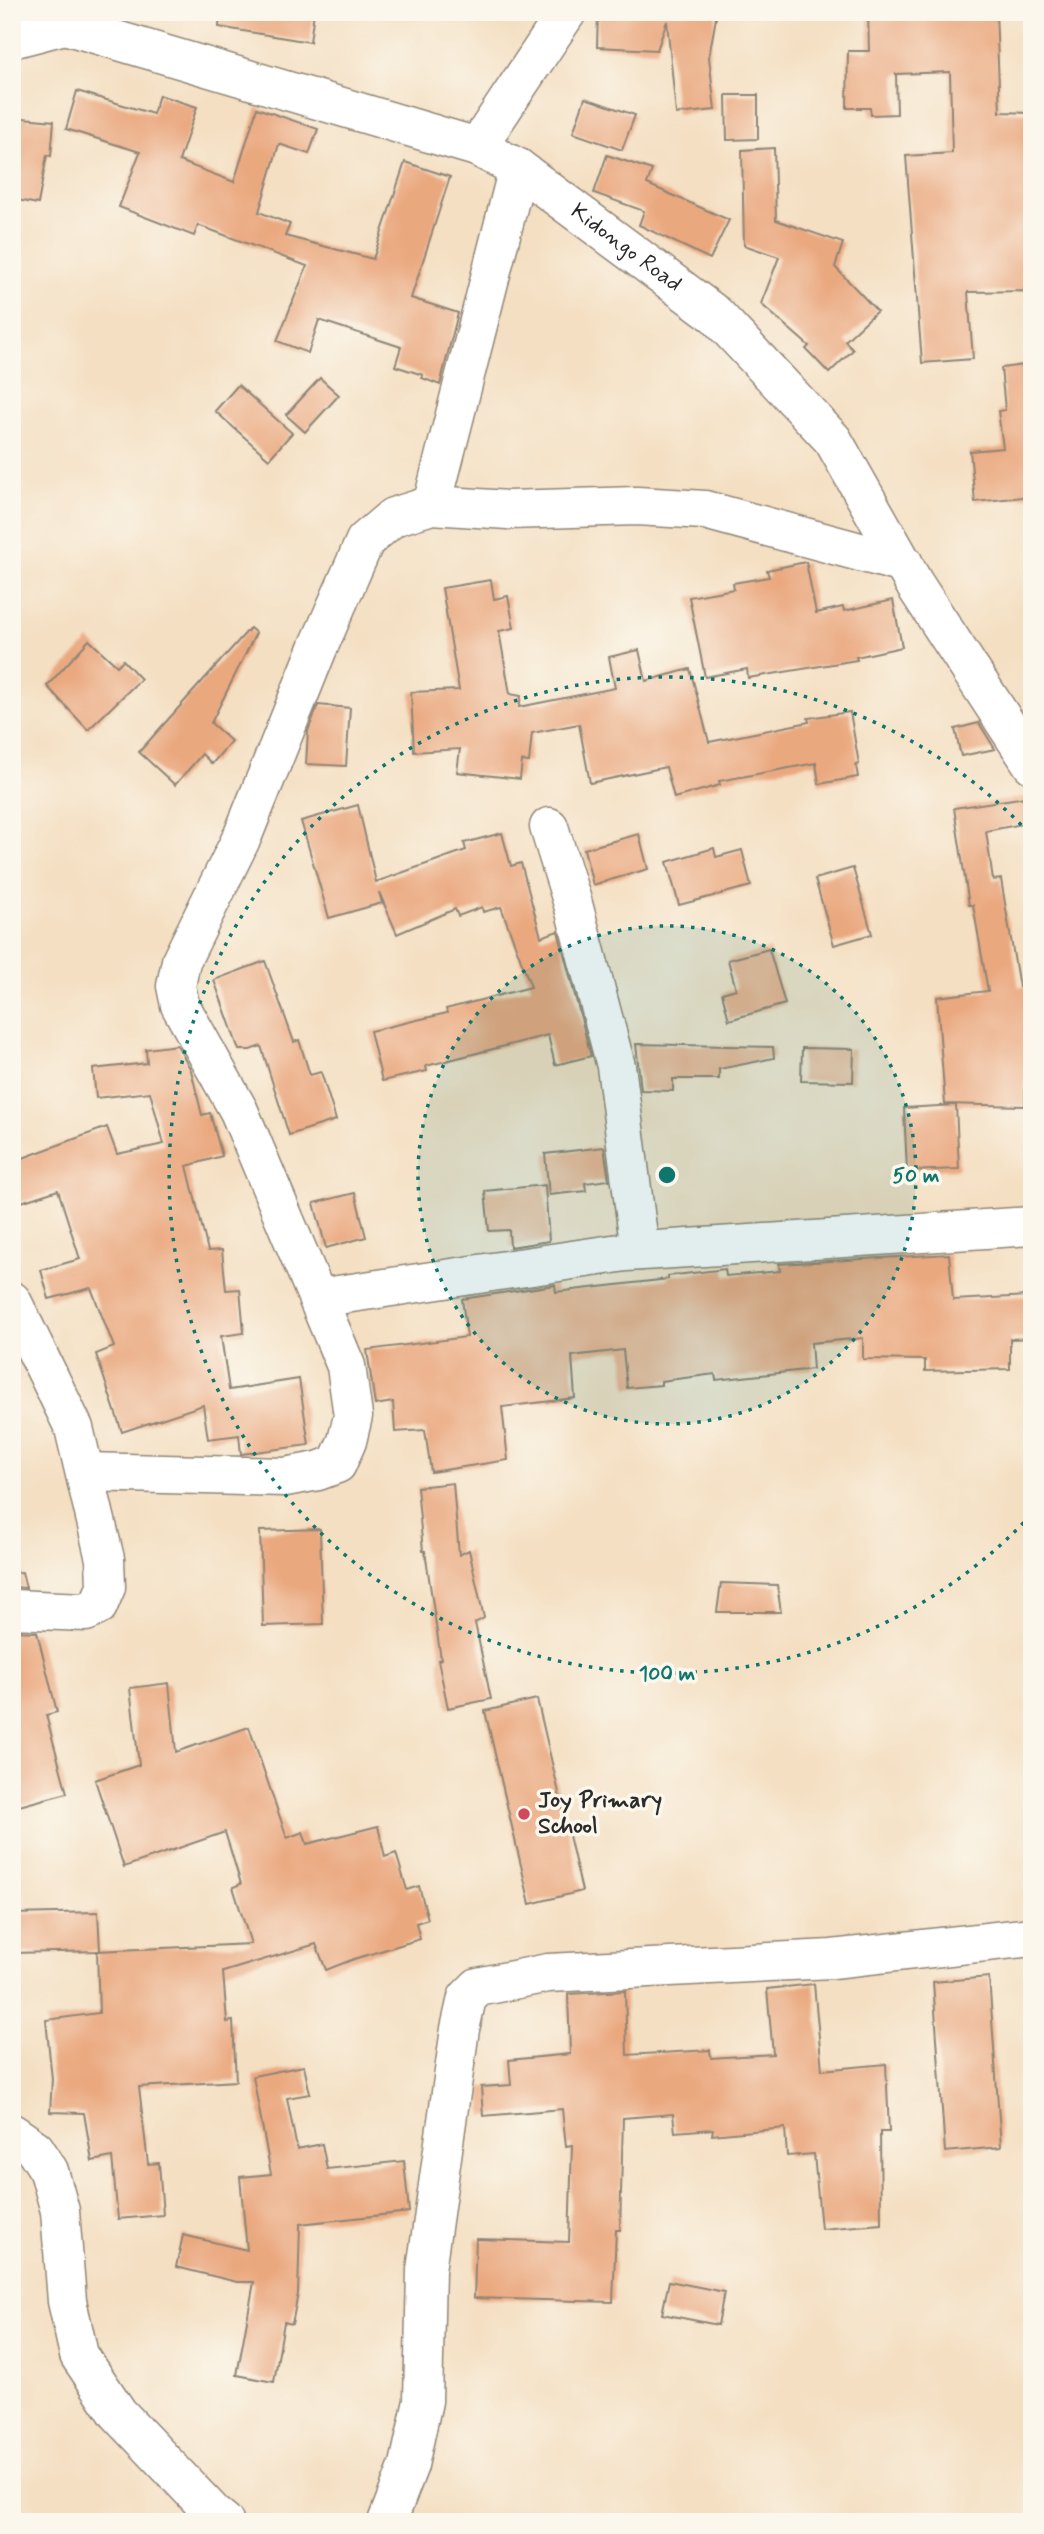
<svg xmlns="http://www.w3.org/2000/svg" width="1044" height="2534" font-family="Mynerve,sans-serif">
	<rect width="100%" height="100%" fill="#fbf7ec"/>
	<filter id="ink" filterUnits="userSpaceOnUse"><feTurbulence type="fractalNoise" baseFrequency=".0143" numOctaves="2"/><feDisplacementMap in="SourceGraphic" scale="14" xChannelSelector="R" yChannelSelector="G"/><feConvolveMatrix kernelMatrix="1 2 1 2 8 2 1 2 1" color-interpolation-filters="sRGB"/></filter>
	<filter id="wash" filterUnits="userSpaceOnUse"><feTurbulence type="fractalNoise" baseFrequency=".00686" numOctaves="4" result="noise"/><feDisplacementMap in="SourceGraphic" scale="28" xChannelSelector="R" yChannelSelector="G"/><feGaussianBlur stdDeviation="1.57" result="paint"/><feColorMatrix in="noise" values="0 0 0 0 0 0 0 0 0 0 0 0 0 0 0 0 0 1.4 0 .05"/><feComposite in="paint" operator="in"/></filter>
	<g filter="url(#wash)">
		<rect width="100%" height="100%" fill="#f4dfc2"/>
		<g id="blocks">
			<!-- building -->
			<g fill="#eaa87f">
				<path d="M220,12H314L310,42L219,27Z"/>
				<path d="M598,12H717L709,57L715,110L676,114L667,21L657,50L597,47Z"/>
				<path d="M868,12H996L1000,112L1032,113V291L968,292L973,359L922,363L906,156L952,153L950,72L896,74L897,114L871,115L870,108H847L848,51H869Z"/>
				<path d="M77,91L153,114L159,95L197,107L179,161L234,182L257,108L318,129L309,154L279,144L259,212L290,224L285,236L373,259L405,162L450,177L411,298L458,313L440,385L422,378L423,375L395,366L401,347L319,320L308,353L277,341L307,266L198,225L194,236L119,207L140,152L66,129Z"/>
				<path d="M726,95H758V139L727,140Z"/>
				<path d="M585,98L635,115L622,150L573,133Z"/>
				<path d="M12,117L54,121L51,156L47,155L38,204L12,199Z"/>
				<path d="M774,148L776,220L843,243L835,267L877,311L845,341L853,350L829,373L806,349L809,346L761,304L779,257L744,245L742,150Z"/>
				<path d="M607,155L652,170L647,184L729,220L710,259L639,225L644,211L594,193Z"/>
				<path d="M1032,364V496L975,502L970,451L1003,448L998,411L1005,410L1001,368Z"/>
				<path d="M320,378L339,395L305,432L286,415Z"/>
				<path d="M238,385L292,433L269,459L215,411Z"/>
				<path d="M806,562L816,613L843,607L844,611L893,600L902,647L856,657L857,660L748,678L747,669L705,677L689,597L734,589L733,583L769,577L767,570Z"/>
				<path d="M491,580L494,599L508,596L514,628L499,631L510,694L521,696L519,707L615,688L609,657L639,650L646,681L690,669L709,742L809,722L808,718L850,712L859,764L856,765L858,777L819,784L816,763L719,781L720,785L674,798L666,767L590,783L579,724L532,733L529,762L522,761L520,779L457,772L460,749L414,752L411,692L459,690L442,588Z"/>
				<path d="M250,628L256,633L211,723L231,741L212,764L202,754L175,785L139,752Z"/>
				<path d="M89,640L117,666L123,660L141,679L88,730L47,686Z"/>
				<path d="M318,705L350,708L346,766L306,764L308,731Z"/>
				<path d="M979,723L995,749L961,756L955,729Z"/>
				<path d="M1032,796V822L986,831L993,880L1001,879L1019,987L1032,985V1062L1026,1063L1025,1106L945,1104L937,997L988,991L973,905H969L954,808Z"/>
				<path d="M358,805L376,882L466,850L464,843L502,833L511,866L521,863L541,937L558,931L591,1056L555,1065L548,1035L426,1066L427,1071L382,1081L370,1031L447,1013L446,1009L531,987L501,907L483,912L482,907L458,916L455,909L397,934L379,892L382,903L329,918L301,821Z"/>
				<path d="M639,834L648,869L593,885L584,849Z"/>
				<path d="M714,848L716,857L742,850L751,886L679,905L667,862Z"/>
				<path d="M853,868L872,934L834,945L815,879Z"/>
				<path d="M769,949L785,1004L729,1020L722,993L736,989L728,960Z"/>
				<path d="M265,961L294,1042L299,1040L310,1075L321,1072L336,1120L289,1135L261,1046L250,1050H239L214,980Z"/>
				<path d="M636,1044L773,1047L774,1058L719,1069V1079H673V1091L641,1090Z"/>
				<path d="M177,1045L191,1070L202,1115L210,1113L222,1156L187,1166L208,1251L222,1250L226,1290L240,1289L244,1333L221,1336L229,1390L299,1379L309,1445L241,1454L239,1435L208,1439L203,1405L122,1432L96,1354L114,1347L91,1288L49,1299L41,1270L80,1259L58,1190L12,1205V1162L107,1127L117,1154L164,1144L150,1092L96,1098L93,1069L147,1063L146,1049Z"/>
				<path d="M802,1048L854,1049L853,1082L801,1081Z"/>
				<path d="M956,1105L959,1169L907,1171L904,1108Z"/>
				<path d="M604,1147L609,1180L585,1183L586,1191L549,1195L545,1154Z"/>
				<path d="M545,1185L549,1241L510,1247L509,1230L489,1231L485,1191Z"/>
				<path d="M355,1193L366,1237L326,1248L314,1203Z"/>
				<path d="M949,1254L953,1300L1029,1296L1031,1338L1010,1339V1369L925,1371V1360L863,1359V1338L811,1343L813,1369L716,1380L715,1374L661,1381V1385L627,1388L623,1350L572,1356L575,1398L502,1407L508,1460L431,1472L425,1430L395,1432L393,1402L375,1405L367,1350L467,1337L462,1299L555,1285L556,1292L668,1279V1276L725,1269L726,1276L780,1271L779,1264Z"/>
				<path d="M453,1483L459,1555L469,1550L484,1618L475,1623L491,1699L448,1708L438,1660L441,1659L425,1551H423L417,1487Z"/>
				<path d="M320,1529L323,1624L263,1626L260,1531Z"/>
				<path d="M22,1572L26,1588L12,1587V1573Z"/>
				<path d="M721,1583L777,1585L781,1612H717Z"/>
				<path d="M12,1631L37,1632L57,1712L46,1715L67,1793L12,1808Z"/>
				<path d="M169,1683L176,1752L249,1727L287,1838L303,1832L307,1844L378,1826L385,1857L396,1853L407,1890L419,1886L428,1919L416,1923L420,1939L354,1959L326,1970L316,1944L223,1972L227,2022L233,2021L236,2081L139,2087L148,2164L159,2163L163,2215L118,2219L112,2157L92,2161L84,2113L50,2112L52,2079L46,2020L99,2013L97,1951L251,1944L233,1887L241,1884L225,1832L124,1867L95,1780L139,1765L130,1688Z"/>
				<path d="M537,1699L582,1891L530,1904L485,1711Z"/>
				<path d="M98,1912L100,1951L12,1953V1914Z"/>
				<path d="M989,1977L1001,2147L945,2152L933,1982Z"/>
				<path d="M814,1984L822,2070L886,2064L889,2132H880L881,2224L821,2229L814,2154L787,2156L785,2128L712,2135L713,2129L675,2132L673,2114L623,2118L620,2230H616L613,2302L474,2298L476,2239L569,2242L572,2145L566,2146L562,2109L483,2116L481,2087L511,2085L509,2060L570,2054L568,1994L625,1991L627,2055L710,2050L711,2058L773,2054L767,1989Z"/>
				<path d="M304,2066L310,2094L287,2098L297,2149L322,2144L327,2169L404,2161L409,2212L300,2224L298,2294L292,2324L284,2322L274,2382L237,2375L254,2282H237L176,2267L183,2235L247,2250L240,2177L271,2174L253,2076Z"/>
				<path d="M669,2281L724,2292L718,2325L662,2314Z"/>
			</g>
		</g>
	</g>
	<g filter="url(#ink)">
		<use href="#blocks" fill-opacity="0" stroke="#908576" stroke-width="2"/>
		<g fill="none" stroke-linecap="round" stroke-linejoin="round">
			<defs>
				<g id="minor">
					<path id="s1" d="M12,39L65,25L477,147L518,168L716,315L833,440L915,585L1032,764"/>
					<path d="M477,147L567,12"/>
					<path d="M432,505L518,168"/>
					<path d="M549,827L573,904L616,1066L640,1251"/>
					<path d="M318,1298L626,1252L1032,1226"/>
					<path d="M12,1301L74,1428L105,1559L106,1587L98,1606L86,1612L12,1609"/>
					<path d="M85,1472L285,1477L318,1471L337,1464L347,1441L353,1416L346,1366L239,1111L180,1005L176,986L181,961L243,835L318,648L365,541L393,517L432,505L508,510L637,506L705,510L904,564"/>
					<path d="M12,2133L35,2149L49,2171L60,2211L67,2301L79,2355L118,2413L214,2514L224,2522"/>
					<path d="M387,2522L409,2465L423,2401L426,2270L460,2029L467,1998L478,1987L548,1973L832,1959L1032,1937"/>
				</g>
			</defs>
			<!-- minor casing -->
			<use href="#minor" stroke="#908576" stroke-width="41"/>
			<!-- minor -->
			<use href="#minor" stroke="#fff" stroke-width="38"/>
		</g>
	</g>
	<!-- distance rings -->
	<circle cx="667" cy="1175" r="249" fill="#0f766e" fill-opacity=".12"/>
	<g fill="none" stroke="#0f766e" stroke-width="3.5" stroke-dasharray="3.5 7">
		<circle cx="667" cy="1175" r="249"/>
		<path d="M1031 1515A498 498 0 1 1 1031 835"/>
	</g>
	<!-- markers -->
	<circle fill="#d1495b" stroke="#fbf7ec" stroke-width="2.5" cx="524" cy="1814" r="7"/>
	<g text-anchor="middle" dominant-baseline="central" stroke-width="7" stroke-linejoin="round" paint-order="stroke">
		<!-- street labels -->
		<g font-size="23" fill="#2b2b2b" stroke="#fbf7ec">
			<text stroke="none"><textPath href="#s1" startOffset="665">Kidongo Road</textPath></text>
		</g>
		<!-- poi labels -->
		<g font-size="23" font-weight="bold" fill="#2b2b2b" stroke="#fbf7ec" text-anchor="start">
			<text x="538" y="1801">Joy Primary<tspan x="538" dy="26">School</tspan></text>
		</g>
	</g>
	<circle cx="667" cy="1175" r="10" fill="#0f766e" stroke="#fbf7ec" stroke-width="3.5"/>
	<g font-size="21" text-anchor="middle" font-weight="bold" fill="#0f766e" stroke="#fbf7ec" stroke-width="7" stroke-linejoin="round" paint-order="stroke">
		<text x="916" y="1182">50 m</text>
		<text x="667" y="1680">100 m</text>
	</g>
	<!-- margin -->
	<rect width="1044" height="2534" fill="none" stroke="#fbf7ec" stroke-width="42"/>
</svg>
